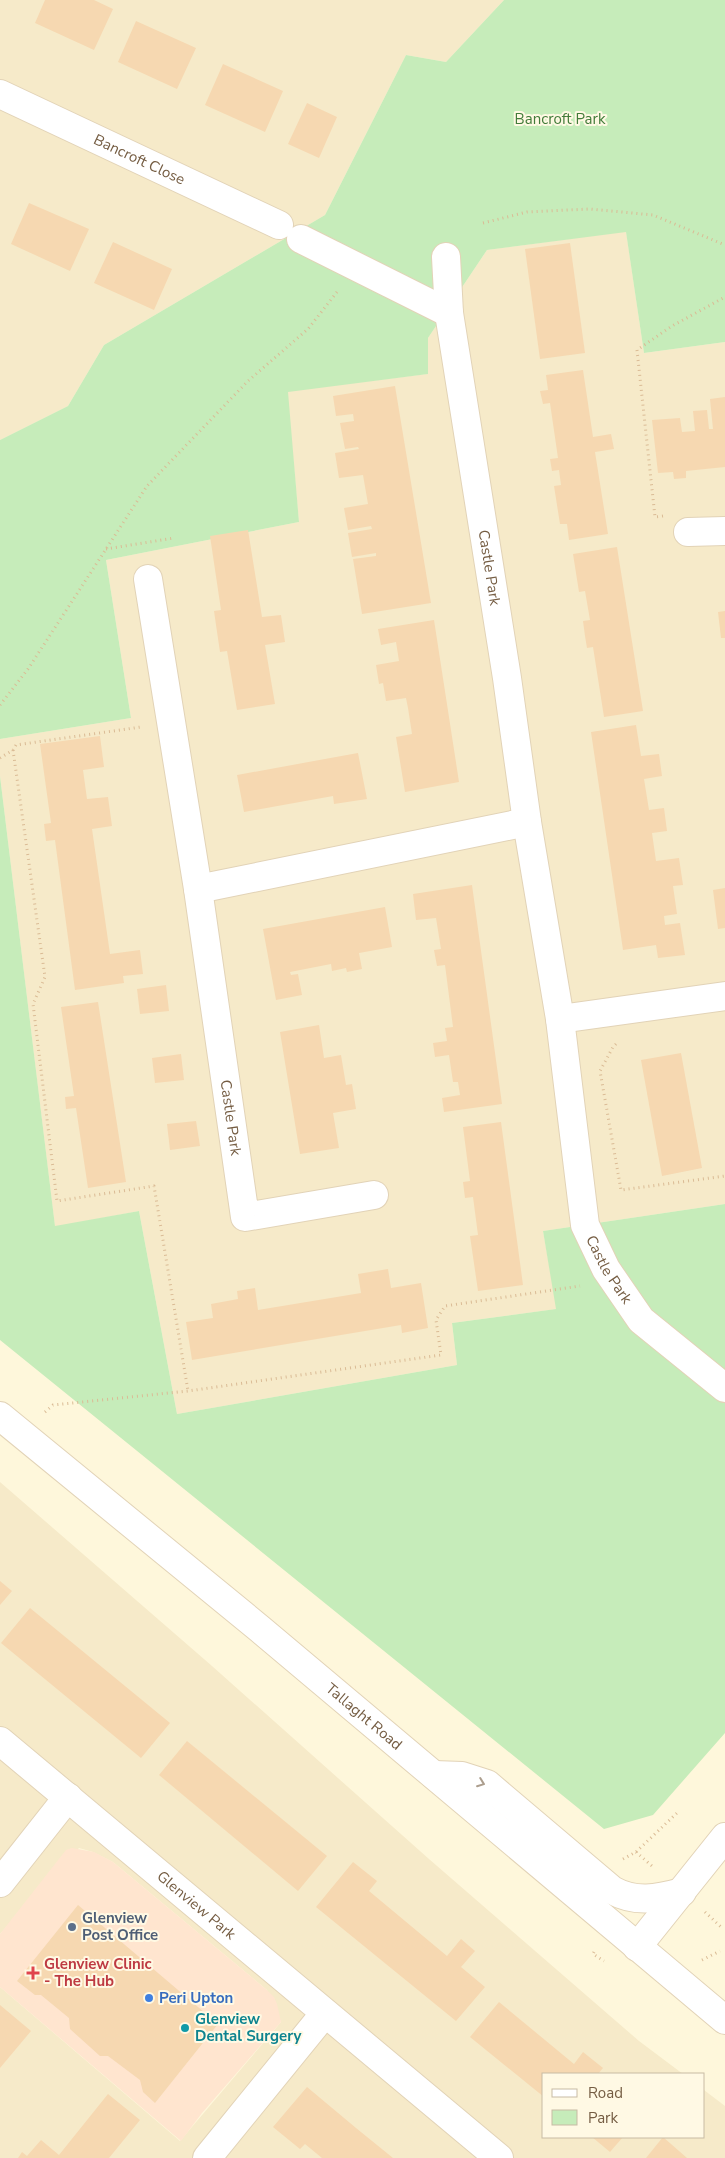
<svg xmlns="http://www.w3.org/2000/svg" width="725" height="2158" font-family="'Nunito Sans',sans-serif">
	<rect width="100%" height="100%" fill="#fef7db"/>
	<!-- residential -->
	<g fill="#f6eac9">
		<path d="M0,0H504L446,62L406,55L325,215L104,345L68,406L0,440Z"/>
		<path d="M626,231L644,353L725,342V1204L543,1231L557,1309L452,1323L457,1365L177,1414L139,1211L55,1227L0,776V739L131,718L106,560L299,522L287,391L427,374L428,338L487,250Z"/>
		<path d="M0,1482L212,1666L429,1859L639,2041L683,2074H544V2137H704V2090L725,2106V2158H0V1987L180,2141L281,2022L267,1990L113,1862L93,1852L79,1848L0,1934Z"/>
	</g>
	<!-- commercial -->
	<path fill="#ffe5cf" d="M72,1848L94,1852L113,1862L267,1990L274,1997L277,2004L281,2022L202,2113L181,2141L0,1987V1934L66,1850Z"/>
	<!-- green -->
	<g fill="#c6ecba">
		<path d="M504,0H725V342L644,353L626,232L487,250L428,338V374L288,392L299,522L106,560L131,718L0,739V440L68,406L104,345L325,215L406,55L446,62Z"/>
		<path d="M0,776L55,1226L139,1211L177,1414L457,1365L452,1323L556,1309L543,1231L725,1204V1733L653,1815L604,1829L0,1340Z"/>
	</g>
	<!-- building -->
	<g fill="#f6d8b1">
		<path d="M45,0H94L113,9L94,50L35,23Z"/>
		<path d="M136,21L196,48L177,89L118,62Z"/>
		<path d="M223,64L283,91L265,132L205,105Z"/>
		<path d="M307,103L337,117L319,158L288,144Z"/>
		<path d="M29,203L89,229L70,271L11,244Z"/>
		<path d="M113,242L172,269L154,310L94,283Z"/>
		<path d="M570,243L585,353L540,359L525,249Z"/>
		<path d="M583,370L593,437L611,434L614,449L595,452L608,534L569,540L567,524H560L554,486L561,485L559,470L552,471L550,459L558,458L550,403L543,404L540,391L548,390L546,375Z"/>
		<path d="M395,386L431,603L362,614L353,559L376,556V553L352,557L348,533L372,529L371,526L348,530L344,508L368,504L363,475L339,478L335,453L359,449L358,447L345,449L340,423L354,421L353,414L336,416L333,396Z"/>
		<path d="M725,397V467L686,471V478L674,479L673,472L658,473L652,420L680,418L682,432L695,431L693,411L707,410L709,429H713L710,399Z"/>
		<path d="M248,530L262,617L281,615L285,642L265,645L275,704L237,710L227,651L220,652L216,625L214,611L221,610L210,536Z"/>
		<path d="M617,547L643,711L604,717L593,647L587,648L585,636L583,621L590,620L585,591L579,592L573,554Z"/>
		<path d="M725,611V638H721L718,612Z"/>
		<path d="M434,620L459,782L405,792L396,737L412,734L408,708L406,698L386,701L383,683L379,684L376,665L399,661L396,642L381,645L378,629Z"/>
		<path d="M636,725L641,756L659,754L662,776L644,779L649,810L664,808L667,831L652,833L656,861L679,858L683,885L673,886L677,914L664,916L665,925L680,923L685,955L658,958L656,945L623,950L591,732Z"/>
		<path d="M100,736L104,767L83,770L87,799L108,797L112,826L92,829L110,954L140,950L143,974L123,976L124,983L75,990L55,840L46,841L44,824L51,823L40,744Z"/>
		<path d="M358,753L367,799L334,804L333,796L244,812L237,775Z"/>
		<path d="M472,885L502,1104L444,1112L442,1098L460,1095L458,1082H453L449,1055L435,1057L433,1043L447,1041L445,1028L453,1027L445,965L437,966L434,950L441,949L436,918L416,920L413,894Z"/>
		<path d="M725,888V928L718,929L713,890Z"/>
		<path d="M385,907L392,947L359,953L362,969L347,972L346,968L332,971L331,964L290,972L291,975L298,974L302,995L276,1000L263,929Z"/>
		<path d="M166,985L169,1011L140,1014L137,989Z"/>
		<path d="M98,1002L126,1182L88,1188L76,1108L66,1109L65,1097L74,1096L61,1007Z"/>
		<path d="M319,1025L324,1058L341,1055L346,1085L352,1084L356,1109L333,1113L339,1148L300,1154L280,1032Z"/>
		<path d="M681,1053L702,1168L662,1176L641,1060Z"/>
		<path d="M181,1054L184,1080L155,1083L152,1058Z"/>
		<path d="M196,1121L200,1146L170,1150L167,1124Z"/>
		<path d="M501,1122L523,1285L478,1291L470,1236L478,1235L473,1197L465,1198L463,1182L470,1181L463,1127Z"/>
		<path d="M388,1269L391,1288L421,1283L428,1328L402,1333L401,1325L192,1360L186,1322L213,1318L211,1304L238,1299L237,1291L255,1288L258,1310L361,1293L358,1274Z"/>
		<path d="M0,1581L12,1591L0,1605Z"/>
		<path d="M30,1608L170,1723L141,1758L1,1643Z"/>
		<path d="M187,1741L327,1856L298,1891L159,1775Z"/>
		<path d="M353,1862L377,1881L369,1891L447,1956L461,1939L475,1951L461,1967L485,1987L456,2021L316,1907Z"/>
		<path d="M78,1905L218,2024L155,2103L143,2092L140,2080L108,2056H100L70,2029L69,2018L41,1995H35L17,1981Z"/>
		<path d="M499,2002L574,2064L583,2052L603,2068L598,2074H544V2097L470,2037Z"/>
		<path d="M0,2005L31,2031L0,2068Z"/>
		<path d="M307,2087L356,2128L393,2158H322L305,2144L300,2149L273,2127Z"/>
		<path d="M108,2094L140,2120L109,2158H18L22,2152L27,2156L41,2140L59,2155Z"/>
		<path d="M592,2137H623L610,2152Z"/>
		<path d="M663,2137L687,2158H646Z"/>
	</g>
	<g fill="none" stroke-linecap="round" stroke-linejoin="round">
		<defs>
			<g id="minor">
				<path id="s1" d="M0,94L279,225"/>
				<path d="M301,239L449,313"/>
				<path id="s2" d="M446,257L449,313L507,678L527,822L560,1019L585,1225L606,1269L641,1320L725,1388"/>
				<path d="M688,532L725,531"/>
				<path id="s3" d="M148,579L198,889L245,1217L374,1195"/>
				<path d="M198,889L527,822"/>
				<path d="M560,1019L725,996"/>
				<path id="s4" d="M0,1416L260,1629L725,2020"/>
				<path id="s5" d="M0,1741L499,2158"/>
				<path d="M434,1775L462,1776L487,1784L612,1890C635,1903 657,1899 682,1892"/>
				<path d="M0,1883L68,1797"/>
				<path d="M637,1947L725,1837"/>
				<path d="M207,2158L325,2013"/>
			</g>
		</defs>
		<!-- minor casing -->
		<use href="#minor" stroke="#e2d3b7" stroke-width="30"/>
		<!-- path -->
		<g stroke="#dabb95" stroke-width="3" stroke-dasharray="1 4" stroke-linecap="butt">
			<path d="M483,223L527,212L590,209L653,215L725,245"/>
			<path d="M663,516L655,517L637,350L672,326L725,297"/>
			<path d="M106,549L174,538"/>
			<path d="M0,705L28,669L147,486L248,381L308,329L337,292"/>
			<path d="M13,750L45,977L33,1004L57,1201L154,1186L188,1391"/>
			<path d="M0,758L13,750L16,745L141,727"/>
			<path d="M616,1044L613,1047L600,1071L621,1190L725,1176"/>
			<path d="M45,1412L53,1405L188,1391L441,1355L436,1320L445,1306L580,1286"/>
			<path d="M636,1852L652,1866"/>
			<path d="M623,1859L636,1852L678,1812"/>
			<path d="M705,1912L721,1927"/>
			<path d="M594,1952L593,1954L604,1961"/>
			<path d="M702,1960L720,1951"/>
		</g>
		<!-- minor -->
		<use href="#minor" stroke="#fff" stroke-width="28"/>
	</g>
	<!-- one-way arrows -->
	<defs><path id="oneway-chevron" d="M-2-3.5L2.5 0L-2 3.5" fill="none" stroke-width="1.6" stroke-linecap="round" stroke-linejoin="round" transform="scale(1.25)"/></defs>
	<use stroke="#ac9e8e" href="#oneway-chevron" transform="translate(481 1783) rotate(21)"/>
	<!-- markers -->
	<circle fill="#5c6f8a" stroke="#fff9e4" stroke-width="2" cx="72" cy="1927" r="5"/>
	<path fill="#e0444e" stroke="#fff9e4" stroke-width="2" d="M30.5 1965.5h5v5h5v5h-5v5h-5v-5h-5v-5h5z"/>
	<circle fill="#3f7fe0" stroke="#fff9e4" stroke-width="2" cx="149" cy="1998" r="5"/>
	<circle fill="#0f9aa8" stroke="#fff9e4" stroke-width="2" cx="185" cy="2028" r="5"/>
	<g text-anchor="middle" dominant-baseline="central" stroke-width="4" stroke-linejoin="round" paint-order="stroke">
		<!-- park labels -->
		<g font-size="15" fill="#427c3a" stroke="#fff9e4">
			<text x="560" y="119">Bancroft Park</text>
		</g>
		<!-- street labels -->
		<g font-size="15" fill="#755d43" stroke="#fff9e4">
			<text stroke="none"><textPath href="#s1" startOffset="154">Bancroft Close</textPath></text>
			<text stroke="none"><textPath href="#s2" startOffset="314">Castle Park</textPath></text>
			<text stroke="none"><textPath href="#s3" startOffset="545">Castle Park</textPath></text>
			<text stroke="none"><textPath href="#s2" startOffset="1029">Castle Park</textPath></text>
			<text stroke="none"><textPath href="#s4" startOffset="472">Tallaght Road</textPath></text>
			<text stroke="none"><textPath href="#s5" startOffset="256">Glenview Park</textPath></text>
		</g>
		<!-- service labels -->
		<g font-size="15" font-weight="bold" fill="#4e5e75" stroke="#fff9e4" text-anchor="start">
			<text x="82" y="1918">Glenview<tspan x="82" dy="17">Post Office</tspan></text>
		</g>
		<!-- health labels -->
		<g font-size="15" font-weight="bold" fill="#be3a42" stroke="#fff9e4" text-anchor="start">
			<text x="44" y="1964">Glenview Clinic<tspan x="44" dy="17">- The Hub</tspan></text>
		</g>
		<!-- shop labels -->
		<g font-size="15" font-weight="bold" fill="#366cbe" stroke="#fff9e4" text-anchor="start">
			<text x="159" y="1998">Peri Upton</text>
		</g>
		<!-- culture labels -->
		<g font-size="15" font-weight="bold" fill="#0d838f" stroke="#fff9e4" text-anchor="start">
			<text x="195" y="2019">Glenview<tspan x="195" dy="17">Dental Surgery</tspan></text>
		</g>
	</g>
	<!-- legend -->
	<rect x="542" y="2073" width="162" height="65" fill="#fff9e4" stroke="#c8bba4"/>
	<rect x="552" y="2089" width="25" height="8" fill="#ffffff" stroke="#c8bba4"/>
	<text x="588" y="2098" font-size="15" fill="#755d43">Road</text>
	<rect x="552" y="2110" width="25" height="15" fill="#c6ecba" stroke="#c8bba4"/>
	<text x="588" y="2123" font-size="15" fill="#755d43">Park</text>
</svg>
